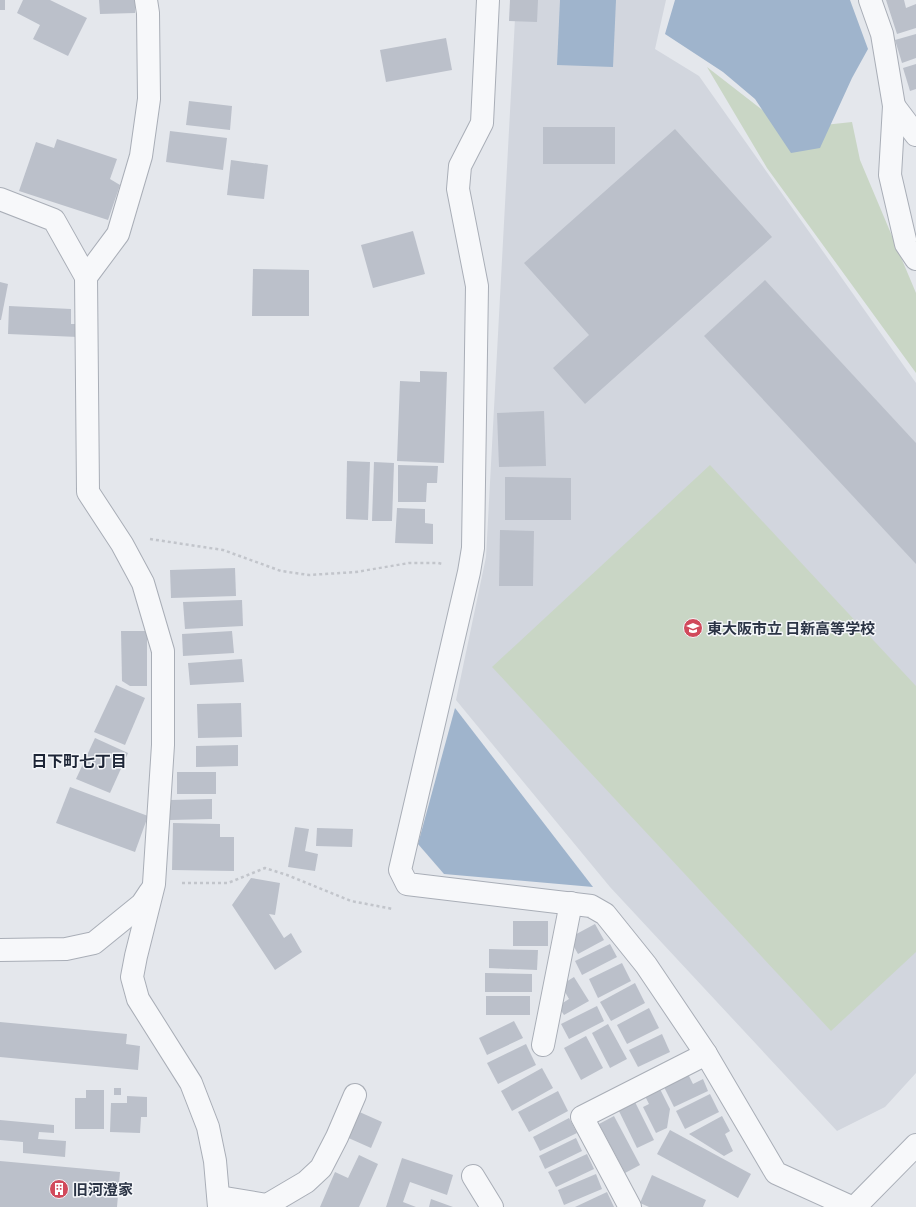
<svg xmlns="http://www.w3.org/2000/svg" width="916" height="1207" font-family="'Exo 2','Noto Sans JP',sans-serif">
	<rect width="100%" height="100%" fill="#e4e7ec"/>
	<!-- built -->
	<path fill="#d2d6de" d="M516,0H666L655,49L699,76L916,383V1073L885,1107L837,1131L610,887L456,700L486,557Z"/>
	<!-- green -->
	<g fill="#c9d6c5">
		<path d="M707,67L787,129L852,122L860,160L916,293V373L767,168Z"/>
		<path d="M710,465L916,686V952L831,1031L492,667Z"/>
	</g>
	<!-- water -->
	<g fill="#9fb4cc">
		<path d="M560,0H616L613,67L557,65Z"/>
		<path d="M675,0H850L868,49L852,78L820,148L791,153L755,99L723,72L665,34Z"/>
		<path d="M455,708L593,887L444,874L418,844Z"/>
	</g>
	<!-- building -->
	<g fill="#bbc0ca">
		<rect x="0" y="0" width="5" height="10"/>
		<path d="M23,0H50L87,18L68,56L33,39L40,25L17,13Z"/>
		<path d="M99,0H135V13L100,14Z"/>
		<path d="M510,0H538L537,22L509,21Z"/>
		<path d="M886,0H904L906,8L916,4V28L897,34Z"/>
		<path d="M916,34V58L902,63L895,40Z"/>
		<path d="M446,38L452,70L386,82L380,50Z"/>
		<path d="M916,64V89L910,91L903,68Z"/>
		<path d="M189,101L232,106L230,130L186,125Z"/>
		<rect x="543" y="127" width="72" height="37"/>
		<path d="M675,129L772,237L585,404L553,368L589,335L524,263Z"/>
		<path d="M170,131L227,138L223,170L166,162Z"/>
		<path d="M57,139L117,159L110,179L120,185L108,220L19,191L36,142L54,148Z"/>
		<path d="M231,160L268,165L264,199L227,195Z"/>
		<path d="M413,231L425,274L373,288L361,245Z"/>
		<path d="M253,269L309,270V316H252Z"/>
		<path d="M765,280L916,443V564L704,336Z"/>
		<path d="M0,282L8,284L1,320H0Z"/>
		<path d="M9,306L71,309V324H79L78,337L8,334Z"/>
		<path d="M420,371L447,372L444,463L397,461L400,381L420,382Z"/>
		<path d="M544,411L546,466L499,467L497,413Z"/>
		<path d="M347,461L370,462L368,520L346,519Z"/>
		<path d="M374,462L394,463L392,521H372Z"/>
		<path d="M398,465L438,466L437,483H427L426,502H398Z"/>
		<path d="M505,477L571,478V520H505Z"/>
		<path d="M397,508L425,509V523L433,524V544L395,543Z"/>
		<path d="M500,530L534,531L533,586H499Z"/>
		<path d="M235,568L236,596L171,598L170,570Z"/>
		<path d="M242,600L243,626L185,629L183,602Z"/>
		<path d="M121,631H147V686H130L122,681Z"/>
		<path d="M232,631L234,653L183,656L182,634Z"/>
		<path d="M242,659L244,682L190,685L188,663Z"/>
		<path d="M116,685L145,698L125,745L94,732Z"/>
		<path d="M241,703L242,737L198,738L197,704Z"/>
		<path d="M95,738L128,753L110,793L76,779Z"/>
		<path d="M238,745V766L196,767V746Z"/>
		<rect x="177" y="772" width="39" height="22"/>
		<path d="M70,787L148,816L135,852L56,823Z"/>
		<path d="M212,799V819L170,820V800Z"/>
		<path d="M173,823L220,824V837H234V871L172,870Z"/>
		<path d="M295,827L309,829L305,851L318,854L315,871L288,867Z"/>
		<path d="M317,828L353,829L352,847L316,846Z"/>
		<path d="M251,878L280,883L275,915L269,914L284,938L291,933L302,952L275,970L232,905Z"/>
		<rect x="513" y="921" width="35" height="25"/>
		<path d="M595,924L604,940L578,954L569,938Z"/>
		<path d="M610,944L617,957L582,975L575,961Z"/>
		<path d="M489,949L538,950L537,970L489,968Z"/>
		<path d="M622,963L631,981L598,998L589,979Z"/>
		<path d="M485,973L532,974V992H485Z"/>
		<path d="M574,977L589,1001L564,1015L558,1006L569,999L561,985Z"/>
		<path d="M635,983L645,1003L611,1021L600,1002Z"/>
		<rect x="486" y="996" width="44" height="19"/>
		<path d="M597,1006L604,1021L569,1039L561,1024Z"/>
		<path d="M649,1008L659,1028L627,1044L617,1025Z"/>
		<path d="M514,1021L523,1038L487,1055L479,1038Z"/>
		<path d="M0,1022L127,1034L126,1044L140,1046L138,1070L0,1057Z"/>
		<path d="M608,1024L627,1059L610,1068L592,1033Z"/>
		<path d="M662,1034L670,1052L638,1067L629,1050Z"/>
		<path d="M586,1036L603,1068L581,1080L564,1048Z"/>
		<path d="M526,1044L536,1065L498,1084L487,1063Z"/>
		<path d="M542,1068L553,1088L512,1111L501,1091Z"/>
		<path d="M687,1072L693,1084L703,1079L708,1091L674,1107L662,1083Z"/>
		<path d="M659,1087L670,1109L667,1128L656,1133L643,1107L649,1104L644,1094Z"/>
		<rect x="114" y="1088" width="7" height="7"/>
		<path d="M86,1090H104V1129H75V1098H86Z"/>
		<path d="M558,1091L568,1111L529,1132L518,1112Z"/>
		<path d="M710,1094L719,1112L685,1129L676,1111Z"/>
		<path d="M127,1096L147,1097V1117H141L140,1133L110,1132L111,1103H127Z"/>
		<path d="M633,1098L654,1140L637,1148L617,1107Z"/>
		<path d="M355,1110L382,1122L371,1148L344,1136Z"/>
		<path d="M614,1116L640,1165L625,1173L599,1124Z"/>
		<path d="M722,1116L730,1131L725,1134L733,1151L724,1156L689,1134Z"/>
		<path d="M569,1118L577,1133L540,1151L533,1137Z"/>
		<path d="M0,1120L54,1125V1133L39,1132L38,1139L66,1141L65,1157L23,1153V1142L0,1140Z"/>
		<path d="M670,1130L751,1174L738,1198L657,1154Z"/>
		<path d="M576,1138L582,1151L545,1169L539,1156Z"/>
		<path d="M587,1154L594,1169L556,1187L548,1172Z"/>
		<path d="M359,1155L378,1164L359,1207H320L335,1172L348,1178Z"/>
		<path d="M402,1158L453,1175L447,1195L410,1182L403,1202L416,1207H386Z"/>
		<path d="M0,1161L120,1172L117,1207H0Z"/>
		<path d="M596,1174L602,1189L564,1205L558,1190Z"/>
		<path d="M652,1175L706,1200L703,1207H649L640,1203Z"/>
		<path d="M607,1192L614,1207H575Z"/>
		<path d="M431,1199L453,1207H429Z"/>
	</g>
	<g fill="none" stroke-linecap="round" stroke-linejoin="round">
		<defs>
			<g id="minor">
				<path d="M146,0L148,13L149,99L141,156L118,234L86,277L88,492L122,544L143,583L163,651V745L154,884L136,956L132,977L138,999L191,1083L208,1127L215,1161L219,1207"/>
				<path d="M488,0L482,123L460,166L458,189L477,286L473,548L469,572L400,870L407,884L591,906L605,914L646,965L706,1054L776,1173L851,1207"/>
				<path d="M870,0L882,34L894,106L890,175L906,244L916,259"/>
				<path d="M894,106L916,135"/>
				<path d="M0,199L54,220L86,277"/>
				<path d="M0,950L66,949L94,943L142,904L150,892"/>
				<path d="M543,1045L571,903"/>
				<path d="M473,1176L492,1207"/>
				<path d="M219,1197L267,1205L306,1182L321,1168L337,1137L355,1095"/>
				<path d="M630,1207L582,1117L706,1054"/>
				<path d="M855,1207L916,1145"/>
			</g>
		</defs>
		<!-- minor casing -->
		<use href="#minor" stroke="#a9aeb7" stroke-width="24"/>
		<!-- path -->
		<g stroke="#c2c5cb" stroke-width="2.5" stroke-dasharray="3 3" stroke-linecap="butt">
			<path d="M150,539L223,550L281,571L309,575L356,572L409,563H438L443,564"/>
			<path d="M182,883H228L265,868L287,875L351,901L393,909"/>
		</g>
		<!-- minor -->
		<use href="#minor" stroke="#f7f8fa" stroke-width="22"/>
	</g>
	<!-- icons -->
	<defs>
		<symbol id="school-disc" viewBox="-11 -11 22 22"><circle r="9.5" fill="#d1495b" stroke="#f4f6f9"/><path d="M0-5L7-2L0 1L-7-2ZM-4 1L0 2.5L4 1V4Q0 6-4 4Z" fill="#fff"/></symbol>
		<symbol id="building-disc" viewBox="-11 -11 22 22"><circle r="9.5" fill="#d1495b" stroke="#f4f6f9"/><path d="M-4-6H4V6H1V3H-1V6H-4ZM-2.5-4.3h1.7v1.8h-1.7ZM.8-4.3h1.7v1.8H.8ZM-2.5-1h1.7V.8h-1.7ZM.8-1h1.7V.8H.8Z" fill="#fff"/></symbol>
	</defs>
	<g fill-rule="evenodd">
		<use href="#school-disc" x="682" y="617" width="22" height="22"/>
		<use href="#building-disc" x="48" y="1178" width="22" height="22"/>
	</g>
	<g text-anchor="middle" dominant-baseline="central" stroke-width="3" stroke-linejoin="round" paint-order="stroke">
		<!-- poi labels -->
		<g font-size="15" font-weight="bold" fill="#2b3445" stroke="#f4f6f9" text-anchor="start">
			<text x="707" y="628">東大阪市立 日新高等学校</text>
			<text x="73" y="1189">旧河澄家</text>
		</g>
		<!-- neighbourhood labels -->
		<g font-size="16" font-weight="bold" fill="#1d2536" stroke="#f4f6f9">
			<text x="79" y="760">日下町七丁目</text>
		</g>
	</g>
</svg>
